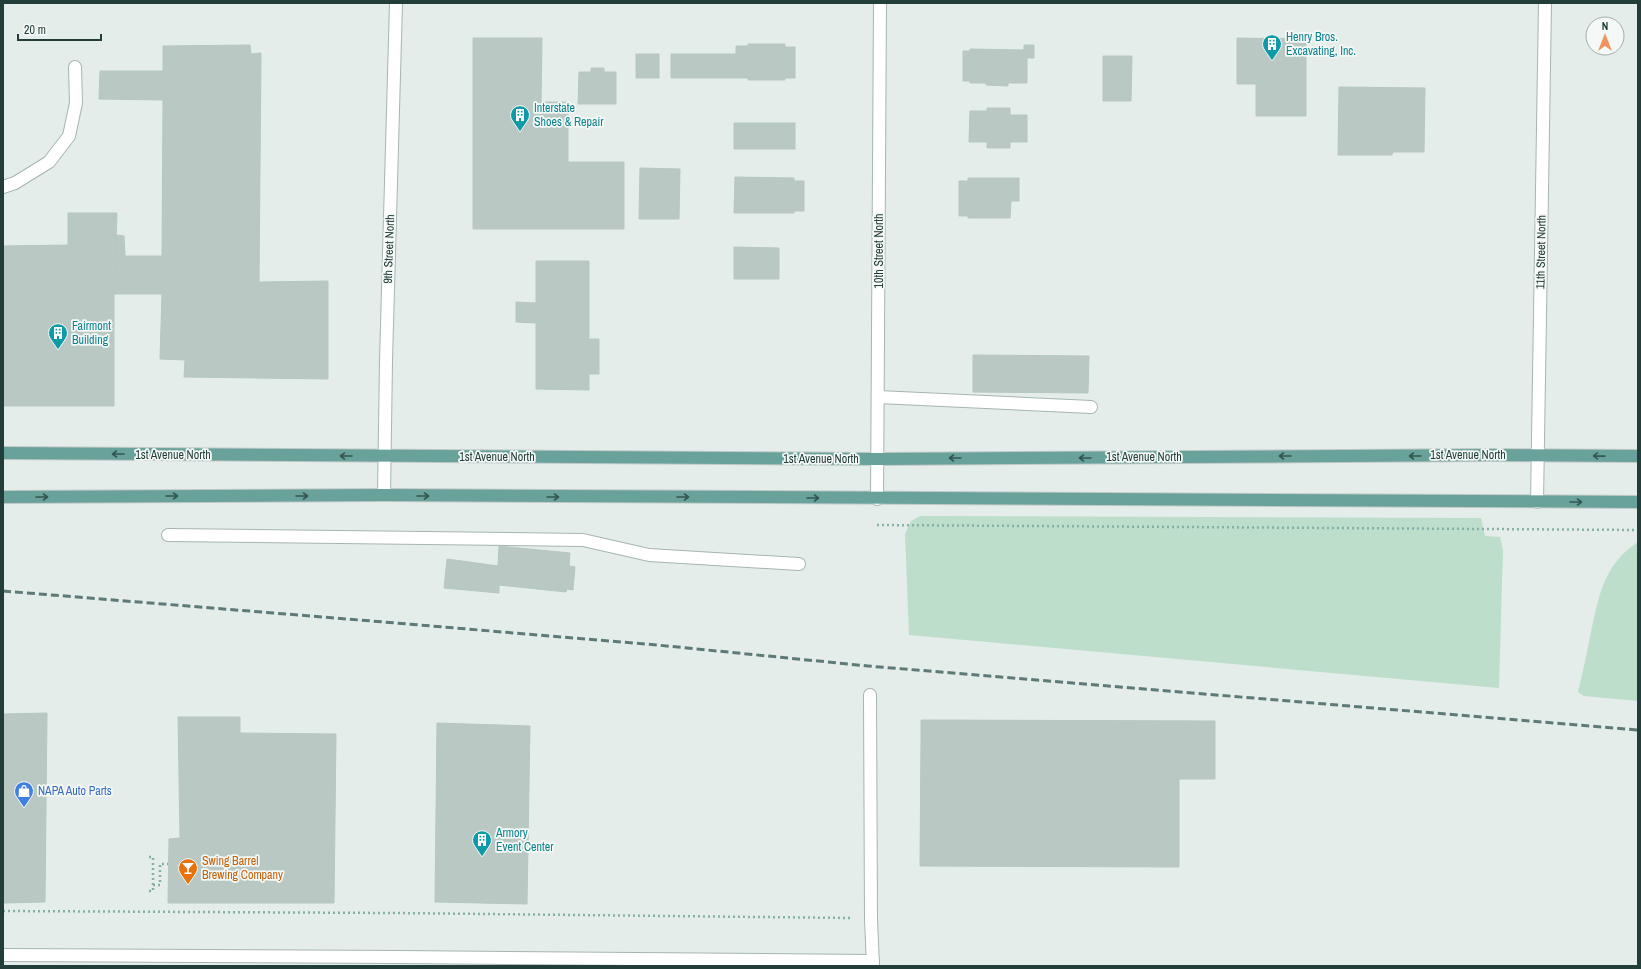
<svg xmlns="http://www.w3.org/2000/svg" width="1641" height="969" font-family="'Archivo Narrow',sans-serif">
	<rect width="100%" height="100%" fill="#e4edea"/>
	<!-- green -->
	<g fill="#bddeca">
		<path d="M920,516L1481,518L1485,536L1500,537L1503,550L1499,688L909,635L905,534L911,521Z"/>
		<path d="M1638,542V701L1584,696L1578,692C1583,672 1587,652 1591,632C1599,595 1604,564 1638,542Z"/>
	</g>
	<!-- building -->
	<g fill="#b9c8c3" stroke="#b6c7c2">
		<path d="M473,38H542L541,102H568V162H624V229H473Z"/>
		<path d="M1237,38L1306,39V116H1256V84H1237Z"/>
		<path d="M748,44H785V47H795V78H785V80H748V78H671V54H736V46H748Z"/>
		<path d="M250,45L251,54L261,53L259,282L328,281V379L184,377L185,360L160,359L162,294H114L116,235L124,236L125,256H162L163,100L99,99L100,71H163V46Z"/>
		<path d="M1024,45H1034V58H1027V83H1008V86L986,85V83H970V81H963V51H970V49L1024,50Z"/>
		<rect x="636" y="54" width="23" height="24"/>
		<path d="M1103,56H1132L1131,101H1103Z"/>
		<path d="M591,68H604V72H616V104H578L579,72H591Z"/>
		<path d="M1339,87L1425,88L1424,152H1393L1392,155H1338Z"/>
		<path d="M987,108H1010V115H1027V142H1010V148H987V142H969L970,111H987Z"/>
		<rect x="734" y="123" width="61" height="26"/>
		<path d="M640,168L680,169L679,219H639Z"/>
		<path d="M735,177L794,178V181H804V211H794V213H734Z"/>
		<path d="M968,178H1019V201H1011L1010,218H968V216H959V181H968Z"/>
		<path d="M68,213H117L114,294V406H3V246L68,245Z"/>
		<path d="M734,247L779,248V279H734Z"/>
		<path d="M536,261H589V339H599V374H589V390L536,389V323L516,322V302L536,303Z"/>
		<path d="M973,355L1089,356L1088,393L973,392Z"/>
		<path d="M499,546L570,553L569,566L575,567L573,590L567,589L566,592L499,585V593L444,588L447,559L498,566Z"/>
		<path d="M47,713L45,902L3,903V714Z"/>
		<path d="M178,717H240V733L336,734L334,903H168L169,839L180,838Z"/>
		<path d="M921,720L1215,721V740L921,739Z"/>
		<path d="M437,723L530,726L527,904L435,902Z"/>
		<path d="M921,739L1215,740V779H1179V867L920,866Z"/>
	</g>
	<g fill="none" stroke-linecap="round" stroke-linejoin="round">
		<defs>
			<g id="minor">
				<path d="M3,187L15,183L49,162L69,136L76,103L75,67"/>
				<path d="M878,397L1091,407"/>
				<path d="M384,495L386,361L396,3"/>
				<path d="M877,499L880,3"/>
				<path d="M1537,502L1545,3"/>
				<path d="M168,535L583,540L649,555L799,564"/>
				<path d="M870,695L871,919L873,966"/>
				<path d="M3,955L398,957L873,961"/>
			</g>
			<g id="major">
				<path d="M3,453L878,459L1487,455L1638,456"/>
				<path d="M3,497L384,495L1638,502"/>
			</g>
		</defs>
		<!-- minor casing -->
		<use href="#minor" stroke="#a6b5b2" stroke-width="14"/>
		<!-- major casing -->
		<use href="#major" stroke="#c1c9c8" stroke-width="14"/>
		<!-- path -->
		<g stroke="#85b0a8" stroke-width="2.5" stroke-dasharray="2 3" stroke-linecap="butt">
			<path d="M877,525L1638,530"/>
			<path d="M149,857H153V891H149"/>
			<path d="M153,885H160V864H168"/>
			<path d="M3,911L394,913L850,918"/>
		</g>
		<!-- minor -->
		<use href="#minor" stroke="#fff" stroke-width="12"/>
		<!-- major -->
		<use href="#major" stroke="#69a29a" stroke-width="12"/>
		<!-- rail -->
		<path stroke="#5e7a76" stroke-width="3" stroke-dasharray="8 4" stroke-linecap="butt" d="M3,591L384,622L657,645L868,666L1638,730"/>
	</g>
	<!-- one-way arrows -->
	<defs><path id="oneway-shaft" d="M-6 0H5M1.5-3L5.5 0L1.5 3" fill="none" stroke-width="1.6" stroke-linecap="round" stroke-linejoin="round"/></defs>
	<g stroke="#345752">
		<use href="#oneway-shaft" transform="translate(118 454) rotate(-180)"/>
		<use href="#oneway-shaft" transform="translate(346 456) rotate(-180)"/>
		<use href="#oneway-shaft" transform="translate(1285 456) rotate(180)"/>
		<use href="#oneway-shaft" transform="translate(1415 456) rotate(180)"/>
		<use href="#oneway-shaft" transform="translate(1599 456) rotate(-179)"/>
		<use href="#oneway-shaft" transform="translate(955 458) rotate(180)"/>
		<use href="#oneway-shaft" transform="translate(1085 458) rotate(180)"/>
		<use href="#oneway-shaft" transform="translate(172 496)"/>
		<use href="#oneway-shaft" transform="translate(302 496)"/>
		<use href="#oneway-shaft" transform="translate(423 496)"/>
		<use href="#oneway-shaft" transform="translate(42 497)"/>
		<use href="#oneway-shaft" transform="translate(553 497)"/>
		<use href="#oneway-shaft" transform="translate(683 497)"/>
		<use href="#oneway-shaft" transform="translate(813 498)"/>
		<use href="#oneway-shaft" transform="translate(1576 502)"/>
	</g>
	<!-- icons -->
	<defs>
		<symbol id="building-pin" viewBox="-11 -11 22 30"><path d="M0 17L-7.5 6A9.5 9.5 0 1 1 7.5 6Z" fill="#0f9aa8" stroke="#f4f9f7"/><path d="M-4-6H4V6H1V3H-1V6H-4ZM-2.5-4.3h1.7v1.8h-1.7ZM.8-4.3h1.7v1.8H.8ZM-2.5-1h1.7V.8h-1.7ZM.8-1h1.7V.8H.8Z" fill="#fff"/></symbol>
		<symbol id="shop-pin" viewBox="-11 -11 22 30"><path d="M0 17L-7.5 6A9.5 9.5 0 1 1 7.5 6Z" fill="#3f7fe0" stroke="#f4f9f7"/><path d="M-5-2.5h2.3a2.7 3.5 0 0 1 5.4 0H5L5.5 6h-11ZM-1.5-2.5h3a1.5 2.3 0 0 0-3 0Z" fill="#fff"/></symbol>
		<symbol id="bar-pin" viewBox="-11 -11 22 30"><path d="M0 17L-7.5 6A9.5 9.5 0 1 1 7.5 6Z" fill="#e8710a" stroke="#f4f9f7"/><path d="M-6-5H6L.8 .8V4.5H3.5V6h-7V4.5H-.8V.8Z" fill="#fff"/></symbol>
	</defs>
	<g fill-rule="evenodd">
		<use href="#building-pin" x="1261" y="33" width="22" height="30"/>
		<use href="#building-pin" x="509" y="104" width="22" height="30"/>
		<use href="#building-pin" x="47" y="322" width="22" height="30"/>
		<use href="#shop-pin" x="13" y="780" width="22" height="30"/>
		<use href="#building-pin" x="471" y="829" width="22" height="30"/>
		<use href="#bar-pin" x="177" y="857" width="22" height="30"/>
	</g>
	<g text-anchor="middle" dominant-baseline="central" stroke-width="3.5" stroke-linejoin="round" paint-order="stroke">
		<!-- culture labels -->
		<g font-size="12" fill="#0d838f" stroke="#f4f9f7" text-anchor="start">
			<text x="1286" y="37">Henry Bros.<tspan x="1286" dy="14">Excavating, Inc.</tspan></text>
			<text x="534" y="108">Interstate<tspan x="534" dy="14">Shoes &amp; Repair</tspan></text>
			<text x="72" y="326">Fairmont<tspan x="72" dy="14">Building</tspan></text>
			<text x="496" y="833">Armory<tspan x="496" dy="14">Event Center</tspan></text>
		</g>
		<!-- street labels -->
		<g font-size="12" fill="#233e3a" stroke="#f4f9f7">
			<text transform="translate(389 249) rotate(-88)">9th Street North</text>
			<text transform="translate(879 251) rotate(-90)">10th Street North</text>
			<text transform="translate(1541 252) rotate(-89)">11th Street North</text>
			<text x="173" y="455">1st Avenue North</text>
			<text x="1468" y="455">1st Avenue North</text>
			<text x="497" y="457">1st Avenue North</text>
			<text x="1144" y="457">1st Avenue North</text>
			<text x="821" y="459">1st Avenue North</text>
		</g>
		<!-- shop labels -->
		<g font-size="12" fill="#366cbe" stroke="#f4f9f7" text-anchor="start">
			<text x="38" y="791">NAPA Auto Parts</text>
		</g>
		<!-- food labels -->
		<g font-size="12" fill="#c56008" stroke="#f4f9f7" text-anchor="start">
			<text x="202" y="861">Swing Barrel<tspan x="202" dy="14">Brewing Company</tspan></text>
		</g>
	</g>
	<!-- border -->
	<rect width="1641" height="969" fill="none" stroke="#233e3a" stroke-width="8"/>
	<!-- north arrow -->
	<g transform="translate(1605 36)"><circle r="19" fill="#f4f9f7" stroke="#a0aeab"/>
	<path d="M0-3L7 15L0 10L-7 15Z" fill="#ef9460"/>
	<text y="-6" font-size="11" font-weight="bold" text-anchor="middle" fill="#233e3a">N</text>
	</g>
	<!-- scale -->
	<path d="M18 34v6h83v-6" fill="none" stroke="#233e3a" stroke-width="2"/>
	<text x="24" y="34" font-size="12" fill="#233e3a" stroke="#f4f9f7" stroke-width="3" paint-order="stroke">20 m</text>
</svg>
